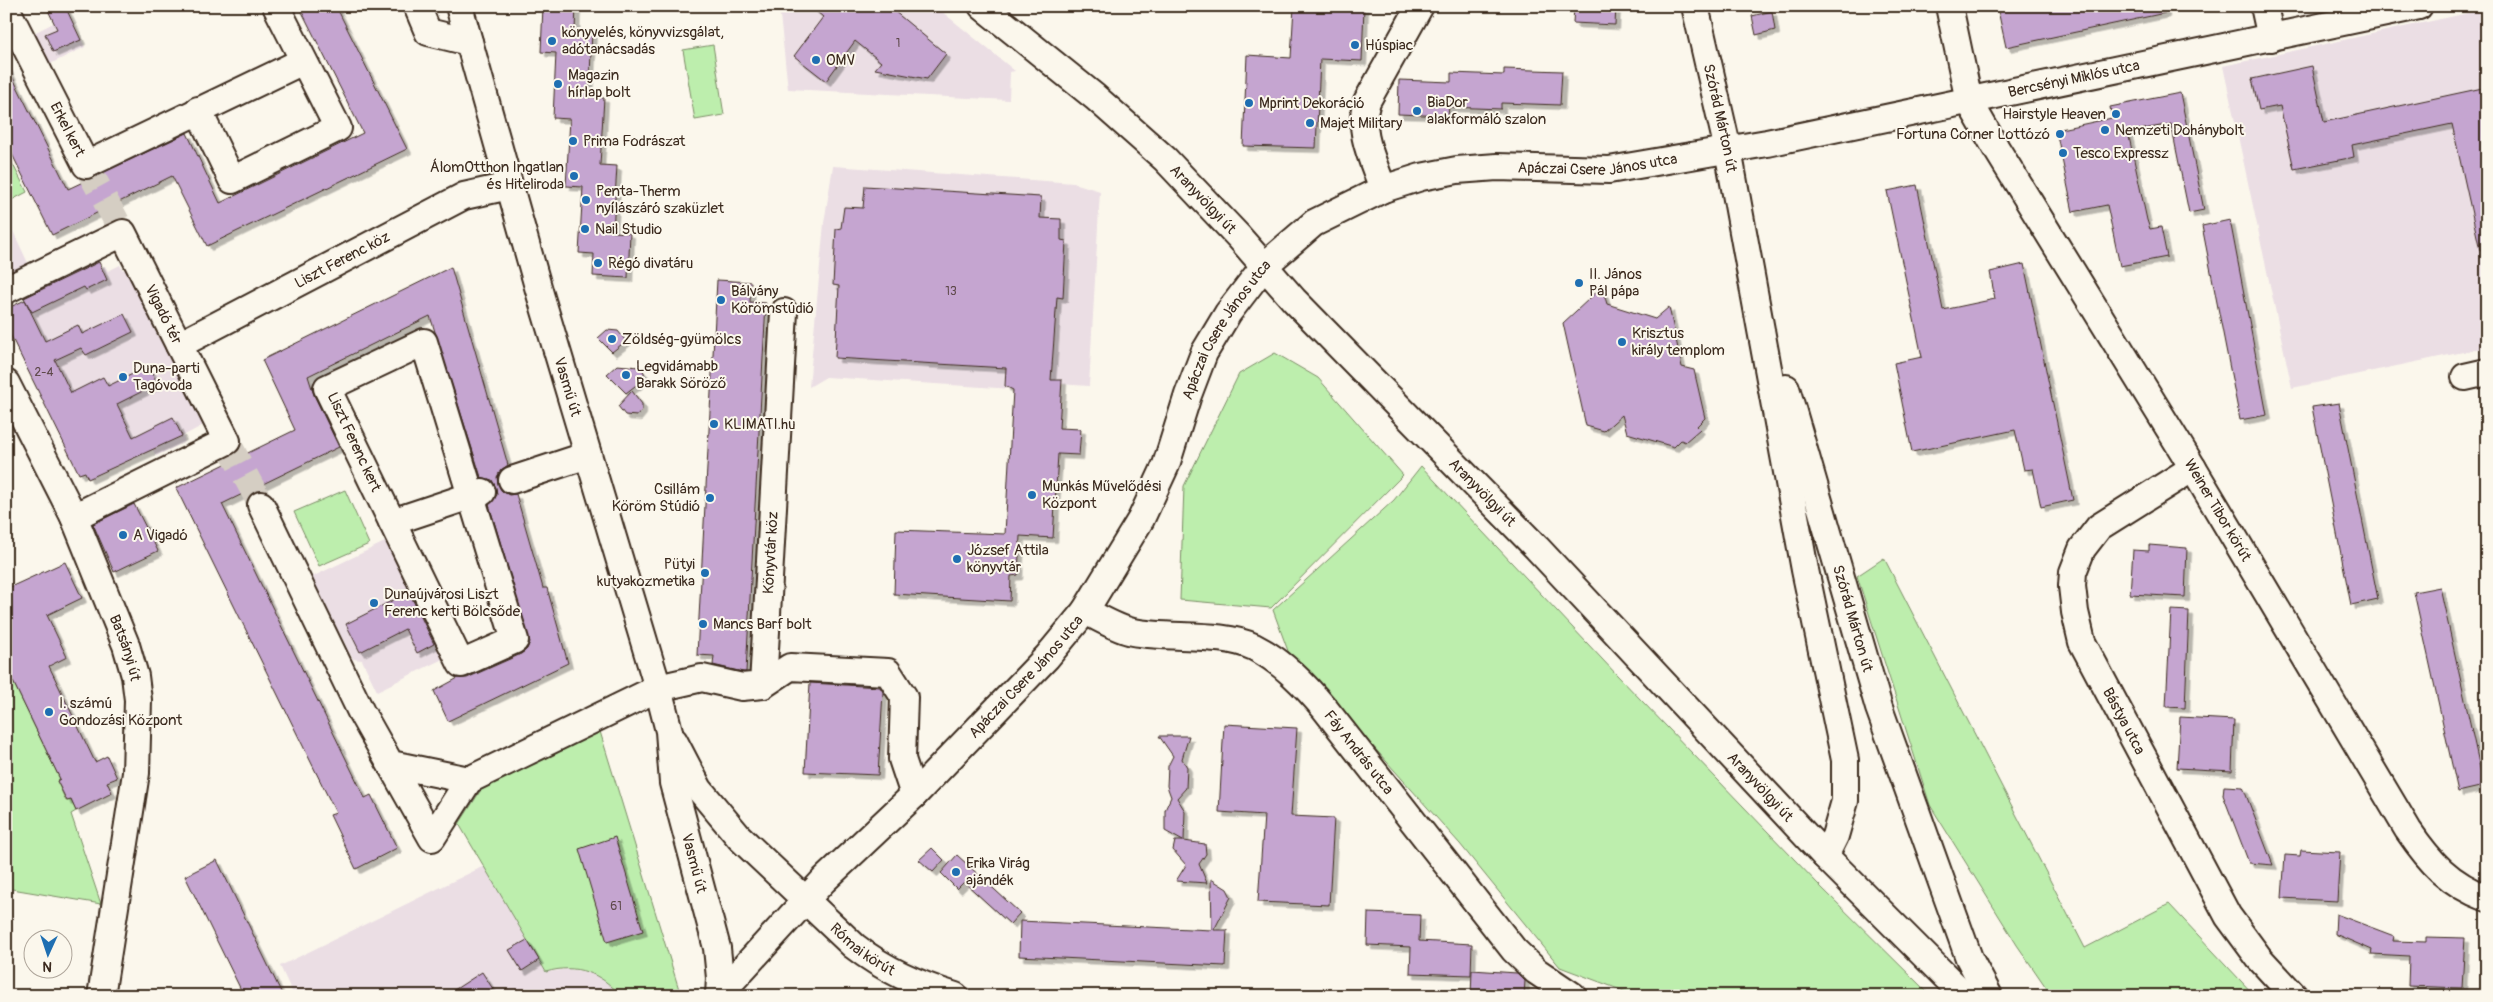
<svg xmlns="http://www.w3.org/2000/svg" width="2493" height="1002" font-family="Pangolin,sans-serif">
	<defs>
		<filter id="shadow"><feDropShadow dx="4.5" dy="4.5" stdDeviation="0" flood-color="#0004"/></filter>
	</defs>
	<rect width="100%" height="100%" fill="#fbf7ec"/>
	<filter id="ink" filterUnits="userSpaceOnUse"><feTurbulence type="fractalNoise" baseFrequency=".02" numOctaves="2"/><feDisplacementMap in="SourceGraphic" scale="10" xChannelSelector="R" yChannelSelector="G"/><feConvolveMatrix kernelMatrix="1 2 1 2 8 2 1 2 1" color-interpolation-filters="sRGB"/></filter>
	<g filter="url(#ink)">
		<!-- built -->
		<g fill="#ebdee4">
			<path d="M779,6H935L1015,71L1010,72L1009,100L788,89Z"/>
			<path d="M2487,9V347L2292,388L2223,66Z"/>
			<path d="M69,15L85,47L50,64L34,33Z"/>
			<path d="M833,166L1074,183L1100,191L1089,386L1014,381L1013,389L826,377L809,387L824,223Z"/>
			<path d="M6,216L28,263L6,274Z"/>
			<path d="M98,260L101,267L105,266L108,271L120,265L123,270L131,267L207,423L183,436L185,442L156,456L153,450L136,458L131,450L109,469L23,295Z"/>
			<path d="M391,539L451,655L377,691L362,660L353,659L349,652L312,577Z"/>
			<path d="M484,866L546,972L569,969L593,973L613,987L621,996H294L280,966Z"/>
		</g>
		<!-- green -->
		<g fill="#bdeead" stroke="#7c8c66">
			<path d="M713,45L724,115L695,120L683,50Z"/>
			<path d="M6,151L27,192L6,203Z"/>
			<path d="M1275,353L1318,378L1403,475L1271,608L1180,600L1184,486L1239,374Z"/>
			<path d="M1421,466L1617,675L1818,884L1931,996H1637L1560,967L1460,844L1288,651L1273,610L1394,500Z"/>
			<path d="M345,490L369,544L319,566L294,512Z"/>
			<path d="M1884,558L2085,948L2169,904L2255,996H2052L2017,945L1930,805L1857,576Z"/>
			<path d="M6,667L60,779L57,781L66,801L71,800L76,811L71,814L101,904L6,888Z"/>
			<path d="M598,725L681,996H621C601,973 576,963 546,972L459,824L486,782Z"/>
		</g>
		<!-- building -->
		<g fill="#c5a5d0" stroke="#3b2a1e" filter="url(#shadow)">
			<path d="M46,6H65L81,40L53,52L45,34L57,29Z"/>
			<path d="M299,6H336L407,149L207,246L172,176L52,235L6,142V64L68,189L187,133L220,203L363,133Z"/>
			<path d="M543,6H576L575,30L592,31L589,97L604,98L600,165L617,166L613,232L630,233L628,278L593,276L594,254L579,253L583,187L566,186L570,119L553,118L556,53L541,52Z"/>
			<path d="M810,6H888L946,54L927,79L875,69L881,62L855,41L826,81L794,56L823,17Z"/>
			<path d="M1294,6H1364L1362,61L1320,59L1316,148L1243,146L1247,55L1291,58Z"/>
			<path d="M1574,6H1616L1615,25L1573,23Z"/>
			<path d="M1997,6H2165V13L2006,47Z"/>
			<path d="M1772,11L1775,30L1756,35L1752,16Z"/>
			<path d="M2312,66L2324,122L2487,87V249L2480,250L2452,124L2352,145L2354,157L2294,169L2280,106L2259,110L2252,79Z"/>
			<path d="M1504,69L1562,71L1560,105L1501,103V109L1449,107L1448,116L1398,114L1399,80L1451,82V73L1504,75Z"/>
			<path d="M2180,93L2204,210L2189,213L2171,124L2128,132L2147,220L2150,229L2161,227L2167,257L2120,266L2107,205L2073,212L2056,130L2112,118L2110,107Z"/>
			<path d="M1917,185L1943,310L1995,299L1990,272L2024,264L2073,500L2041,507L2033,469L2024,470L2015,430L1912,452L1894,363L1922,357L1887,191Z"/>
			<path d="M865,186L1041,197L1040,218L1061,219V240L1066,241L1063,298L1057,297L1051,380H1062L1059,428L1081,429L1079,455L1058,454L1053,538L1020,536L1018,575L1011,576L1010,601L894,594L896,530L1005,534L1013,390L1005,386L1006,368L835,358L839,286L833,285L836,229L841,228L844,207L863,208Z"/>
			<path d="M2230,220L2267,415L2240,420L2202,226Z"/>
			<path d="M99,262L107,280L86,290L84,287L32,312L24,298Z"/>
			<path d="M451,267L508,465L501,470L497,477L498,484L502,491L509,495L516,494L543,588H547L568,663L448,721L434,691L458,678H467L521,654L527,649L530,642L489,505L497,495L496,488L492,480L481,477L430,316L308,376L314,395L339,447L222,504L365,798L371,795L397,848L356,869L330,815L336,813L176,488L295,430L262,360Z"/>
			<path d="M717,280L751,282L750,302L766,303L746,672H743L713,665L714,656L697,655Z"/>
			<path d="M1602,287L1607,304L1655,319L1669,307L1682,367L1694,370L1705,418L1697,426L1700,429L1685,442L1681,440L1674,447L1627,433L1622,415L1604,431L1586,426L1563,323Z"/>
			<path d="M25,300L45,341L78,325L82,334L124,314L133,332L86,355L81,348L55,360L71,393L103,377L108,386L149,366L157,384L117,404L133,437L173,417L182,436L88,479L85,472L79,474L6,326V309Z"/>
			<path d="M607,330L618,331L626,341L612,352L598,338Z"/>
			<path d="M617,365L639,367L644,372V379L626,393L607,374Z"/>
			<path d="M632,391L642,404V410L637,416L625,415L618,406Z"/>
			<path d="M2339,403L2378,599L2351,605L2312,407Z"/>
			<path d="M134,504L158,551L114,572L93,524Z"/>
			<path d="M2149,545L2187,548L2185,597L2130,594L2133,550L2149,551Z"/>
			<path d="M65,562L82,598L47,615L67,657L49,666L95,762L107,756L117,778L107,782L112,793L76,811L71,800L67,801L57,781L60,779L6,667V589Z"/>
			<path d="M2440,587L2484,786L2458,792L2414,592Z"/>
			<path d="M409,592L434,644L417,653L405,629L360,652L346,624Z"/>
			<path d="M2171,610L2189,611L2185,708L2166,707Z"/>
			<path d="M810,683L880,687L883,692L878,775L805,772Z"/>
			<path d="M2180,717L2234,720L2232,771L2177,768Z"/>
			<path d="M1224,724L1297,728L1291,816L1334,818L1329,905L1258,902L1264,815L1219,812Z"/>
			<path d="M1159,736H1189L1182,759L1187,767L1186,788L1177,798L1185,811L1184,841L1205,844L1206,854L1199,864L1207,883L1176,881L1186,865L1173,850L1175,841H1183L1165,831V810L1171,797L1167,786L1168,766L1173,756Z"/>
			<path d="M2224,786L2243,787L2273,865L2249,863L2223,795Z"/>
			<path d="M615,837L643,931L607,942L579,849Z"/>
			<path d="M932,848L944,860L933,872L919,860Z"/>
			<path d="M2301,850L2340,852L2337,901L2282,898L2285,855L2300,856Z"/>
			<path d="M957,855L1020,913L1010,924L964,882L957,889L941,873Z"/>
			<path d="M217,860L283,996H244L185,876Z"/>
			<path d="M1211,879L1227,889L1231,897L1214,930H1227L1225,966L1019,956L1020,921L1212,930Z"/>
			<path d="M1368,913L1420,915L1419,941L1472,944L1471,975L1410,973L1411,947L1367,945Z"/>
			<path d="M2336,914L2394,936L2393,941L2426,942V937L2465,938L2462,988L2408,986L2409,956L2371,954L2372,950L2335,934Z"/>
			<path d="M527,940L539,960L522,971L509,950Z"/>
			<path d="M1472,970L1517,973L1525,981L1524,996H1471Z"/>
			<path d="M482,972L493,989L483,996H445Z"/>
		</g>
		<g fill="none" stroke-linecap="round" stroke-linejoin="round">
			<!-- minor-tunnel -->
			<g stroke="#d5cec3" stroke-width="26" stroke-dasharray="26 13" stroke-linecap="butt">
				<path d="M86,165L123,233"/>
				<path d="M227,441L261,505"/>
			</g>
			<defs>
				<g id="minor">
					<path d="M417,6L428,32L469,42"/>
					<path id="s1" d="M459,6L540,294L658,688L669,731L673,783L717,948L720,978L719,995"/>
					<path id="s2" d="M982,6L1095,97L1165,159L1239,237L1294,300L1537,548L1825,856L1965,996"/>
					<path id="s3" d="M1695,6L1728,150L1805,570L1845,760V801L1835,836L1825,856"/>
					<path id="s4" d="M1949,6L1969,101L1996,148L2184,453L2408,830C2430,862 2449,884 2487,898"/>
					<path d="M2264,6L2271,38"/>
					<path id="s5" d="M6,8L86,165L303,61"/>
					<path d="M198,110L232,180L338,128L276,6"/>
					<path d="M1383,189C1373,160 1357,131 1367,101L1420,6"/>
					<path id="s6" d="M6,290L123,233L227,441L74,517"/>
					<path d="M424,342L515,640L461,664L327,388Z"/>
					<path id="s7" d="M179,345L464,196L509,186"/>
					<path d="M2465,377L2487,372"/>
					<path id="s8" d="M6,383L74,517L126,645L135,676L138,700L136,773L101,996"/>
					<path id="s9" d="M1786,388L1879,708L1969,958L1989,996"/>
					<path id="s10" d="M2193,468L2099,527L2082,549L2073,572L2072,586L2075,612L2082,642L2228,916L2259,958L2294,996"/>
					<path d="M512,480L588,455"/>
					<path d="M261,505L361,712L432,838L469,780L391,764"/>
					<path d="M392,522L482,492"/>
					<path id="s11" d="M1085,611C1100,618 1117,629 1133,632C1169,639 1223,632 1254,647C1283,662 1305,685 1325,709L1514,950L1536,971L1573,996"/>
					<path d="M763,685L790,667L888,672L904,697L902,759L914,795"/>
					<path id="s12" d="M674,741L699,789L739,837L854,946C885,970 917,984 955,996"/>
					<path id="s13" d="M469,780L658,688L702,678L742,687L763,685L784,312"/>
					<path id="s14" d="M718,996L824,880L914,795L1047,657L1085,611L1141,519L1166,465L1188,395L1204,353L1228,313L1264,266L1314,223L1383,189L1421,177L1457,170L1497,167L1609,170L1767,143L2419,6"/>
				</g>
			</defs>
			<!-- minor casing -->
			<use href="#minor" stroke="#3b2a1e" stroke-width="30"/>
			<!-- minor -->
			<use href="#minor" stroke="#fbf7ec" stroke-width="26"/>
		</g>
	</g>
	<!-- markers -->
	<g fill="#1f6fb2" stroke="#fbf7ec" stroke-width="2">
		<circle cx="552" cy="41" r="5"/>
		<circle cx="1355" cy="45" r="5"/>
		<circle cx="816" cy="60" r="5"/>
		<circle cx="558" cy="84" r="5"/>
		<circle cx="1249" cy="103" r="5"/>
		<circle cx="1417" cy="111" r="5"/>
		<circle cx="2116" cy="114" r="5"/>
		<circle cx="1310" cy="123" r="5"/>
		<circle cx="2105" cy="130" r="5"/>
		<circle cx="2060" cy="134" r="5"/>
		<circle cx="573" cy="141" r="5"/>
		<circle cx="2063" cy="153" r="5"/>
		<circle cx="574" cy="176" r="5"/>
		<circle cx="586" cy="200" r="5"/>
		<circle cx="585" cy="229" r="5"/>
		<circle cx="598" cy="263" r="5"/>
		<circle cx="1579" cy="283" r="5"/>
		<circle cx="721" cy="300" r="5"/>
		<circle cx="612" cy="339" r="5"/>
		<circle cx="1622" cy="342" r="5"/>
		<circle cx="626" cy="375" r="5"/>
		<circle cx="123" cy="377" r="5"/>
		<circle cx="714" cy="424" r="5"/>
		<circle cx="1032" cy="495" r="5"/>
		<circle cx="710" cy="498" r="5"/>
		<circle cx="123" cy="535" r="5"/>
		<circle cx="957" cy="559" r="5"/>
		<circle cx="705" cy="573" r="5"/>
		<circle cx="374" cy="603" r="5"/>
		<circle cx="703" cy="624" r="5"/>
		<circle cx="49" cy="712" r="5"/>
		<circle cx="956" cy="872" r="5"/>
	</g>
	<g text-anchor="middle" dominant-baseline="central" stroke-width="4" stroke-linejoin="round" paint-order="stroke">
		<!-- number labels -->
		<g font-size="12" fill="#5e494a">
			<text x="898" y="43">1</text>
			<text x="951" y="291">13</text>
			<text x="44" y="372">2-4</text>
			<text x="616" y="906">61</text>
		</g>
		<!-- poi labels -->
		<g font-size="15" fill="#3b2a1e" stroke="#fbf7ec" text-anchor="start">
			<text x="562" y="32">könyvelés, könyvvizsgálat,<tspan x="562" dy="17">adótanácsadás</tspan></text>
			<text x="1365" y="45">Húspiac</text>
			<text x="826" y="60">OMV</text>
			<text x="568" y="75">Magazin<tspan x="568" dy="17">hírlap bolt</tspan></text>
			<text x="1427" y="102">BiaDor<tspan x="1427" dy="17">alakformáló szalon</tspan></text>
			<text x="1259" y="103">Mprint Dekoráció</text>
			<text x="2106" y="114" text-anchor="end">Hairstyle Heaven</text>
			<text x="1320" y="123">Majet Military</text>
			<text x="2115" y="130">Nemzeti Dohánybolt</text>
			<text x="2050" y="134" text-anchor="end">Fortuna Corner Lottózó</text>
			<text x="583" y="141">Prima Fodrászat</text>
			<text x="2073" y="153">Tesco Expressz</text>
			<text x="564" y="167" text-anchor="end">ÁlomOtthon Ingatlan<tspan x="564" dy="17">és Hiteliroda</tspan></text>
			<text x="596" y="191">Penta-Therm<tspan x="596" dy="17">nyílászáró szaküzlet</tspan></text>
			<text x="595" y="229">Nail Studio</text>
			<text x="608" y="263">Régó divatáru</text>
			<text x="1589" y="274">II. János<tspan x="1589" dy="17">Pál pápa</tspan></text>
			<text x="731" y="291">Bálvány<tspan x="731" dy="17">Körömstúdió</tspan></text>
			<text x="1632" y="333">Krisztus<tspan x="1632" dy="17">király templom</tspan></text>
			<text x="622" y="339">Zöldség-gyümölcs</text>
			<text x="636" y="366">Legvidámabb<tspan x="636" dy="17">Barakk Söröző</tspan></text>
			<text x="133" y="368">Duna-parti<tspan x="133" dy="17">Tagóvoda</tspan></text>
			<text x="724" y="424">KLIMATI.hu</text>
			<text x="1042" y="486">Munkás Művelődési<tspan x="1042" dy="17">Központ</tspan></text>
			<text x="700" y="489" text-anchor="end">Csillám<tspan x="700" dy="17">Köröm Stúdió</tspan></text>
			<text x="133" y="535">A Vigadó</text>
			<text x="967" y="550">József Attila<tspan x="967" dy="17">könyvtár</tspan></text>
			<text x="695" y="564" text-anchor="end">Pütyi<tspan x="695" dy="17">kutyakozmetika</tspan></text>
			<text x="384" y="594">Dunaújvárosi Liszt<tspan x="384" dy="17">Ferenc kerti Bölcsőde</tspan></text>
			<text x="713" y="624">Mancs Barf bolt</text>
			<text x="59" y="703">I. számú<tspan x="59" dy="17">Gondozási Központ</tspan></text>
			<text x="966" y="863">Erika Virág<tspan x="966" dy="17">ajándék</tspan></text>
		</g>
		<!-- street labels -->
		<g font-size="15" fill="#3b2a1e" stroke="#fbf7ec">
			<text stroke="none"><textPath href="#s14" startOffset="1769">Bercsényi Miklós utca</textPath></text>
			<text stroke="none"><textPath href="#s3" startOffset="115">Szórád Márton út</textPath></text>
			<text stroke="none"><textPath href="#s5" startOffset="136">Erkel kert</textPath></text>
			<text stroke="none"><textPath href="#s14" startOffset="1284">Apáczai Csere János utca</textPath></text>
			<text stroke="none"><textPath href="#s2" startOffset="294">Aranyvölgyi út</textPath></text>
			<text stroke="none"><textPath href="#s7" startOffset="184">Liszt Ferenc köz</textPath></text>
			<text stroke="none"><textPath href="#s6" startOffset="221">Vigadó tér</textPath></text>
			<text stroke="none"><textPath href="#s14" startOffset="849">Apáczai Csere János utca</textPath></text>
			<text stroke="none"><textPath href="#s1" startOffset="396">Vasmű út</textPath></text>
			<text transform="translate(354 442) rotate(65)">Liszt Ferenc kert</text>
			<text stroke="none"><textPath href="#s2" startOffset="699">Aranyvölgyi út</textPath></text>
			<text stroke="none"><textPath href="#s4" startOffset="576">Weiner Tibor körút</textPath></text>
			<text stroke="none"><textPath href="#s13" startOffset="450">Könyvtár köz</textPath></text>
			<text stroke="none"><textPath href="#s9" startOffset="240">Szórád Márton út</textPath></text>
			<text stroke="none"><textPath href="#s8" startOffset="291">Batsányi út</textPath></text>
			<text stroke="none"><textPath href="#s14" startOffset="444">Apáczai Csere János utca</textPath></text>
			<text stroke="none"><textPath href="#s10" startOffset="324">Bástya utca</textPath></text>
			<text stroke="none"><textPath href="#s11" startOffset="325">Fáy András utca</textPath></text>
			<text stroke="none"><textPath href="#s2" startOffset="1104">Aranyvölgyi út</textPath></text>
			<text stroke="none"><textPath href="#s1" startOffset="890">Vasmű út</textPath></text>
			<text stroke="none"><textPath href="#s12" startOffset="284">Római körút</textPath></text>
		</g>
	</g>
	<!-- margin -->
	<rect width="2493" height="1002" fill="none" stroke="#fbf7ec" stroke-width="25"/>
	<rect x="12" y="12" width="2468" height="977" fill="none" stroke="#3b2a1e" stroke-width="2" filter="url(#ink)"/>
	<!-- north arrow -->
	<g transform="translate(48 954) rotate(183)"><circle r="24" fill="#fbf7ec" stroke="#aea59a"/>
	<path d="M0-4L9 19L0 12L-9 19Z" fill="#1f6fb2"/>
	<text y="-8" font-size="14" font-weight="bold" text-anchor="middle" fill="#3b2a1e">N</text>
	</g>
</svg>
